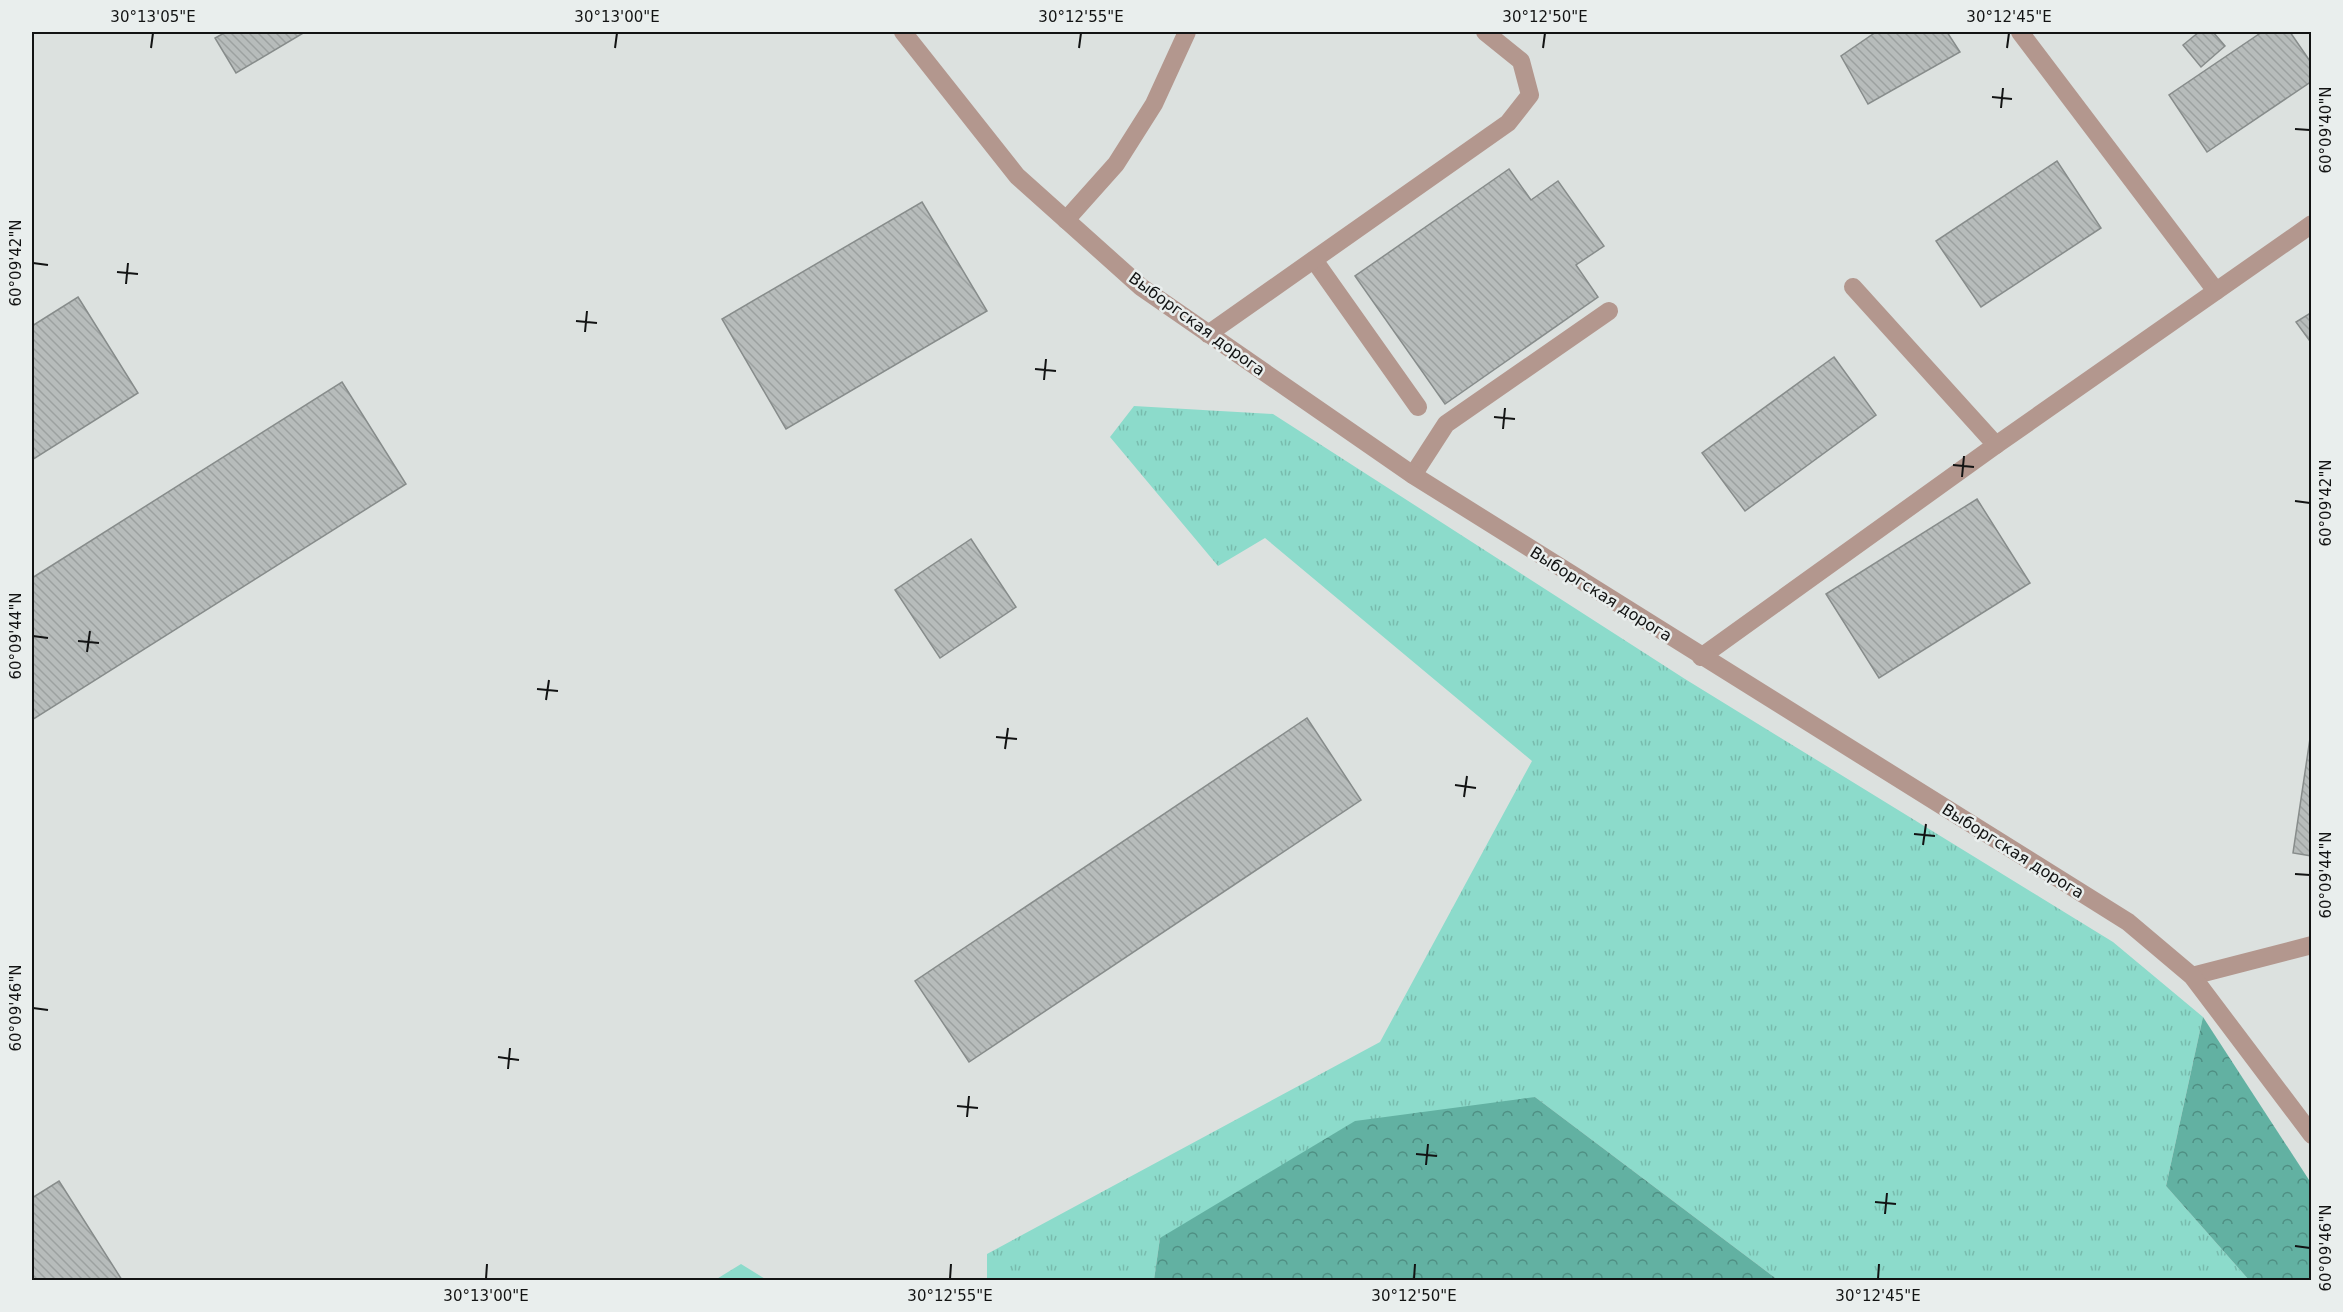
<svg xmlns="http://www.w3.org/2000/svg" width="2343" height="1312" font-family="'DejaVu Sans',sans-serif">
	<defs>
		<pattern id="grass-tufts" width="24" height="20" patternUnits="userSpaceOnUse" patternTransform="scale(1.5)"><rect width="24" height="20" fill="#8cdbcb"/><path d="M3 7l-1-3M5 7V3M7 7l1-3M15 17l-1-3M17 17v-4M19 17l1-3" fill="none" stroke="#78bbad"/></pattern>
		<pattern id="forest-crowns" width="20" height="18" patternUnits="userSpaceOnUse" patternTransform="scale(1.5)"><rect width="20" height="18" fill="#62b1a2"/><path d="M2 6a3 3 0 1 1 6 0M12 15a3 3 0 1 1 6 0" fill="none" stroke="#4f8f83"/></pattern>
		<pattern id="building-back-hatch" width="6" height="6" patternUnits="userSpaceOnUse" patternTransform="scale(1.5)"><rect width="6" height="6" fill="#b7bcbb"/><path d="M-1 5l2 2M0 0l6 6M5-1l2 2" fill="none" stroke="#9ca1a0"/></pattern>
	</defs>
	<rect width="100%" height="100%" fill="#dce1df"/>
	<!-- grass -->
	<g fill="url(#grass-tufts)">
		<path d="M1134,406L1273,414L1685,679L2113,942L2203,1017L2166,1186L2249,1280H1778L1535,1097L1160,1238L1154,1280H987V1254L1380,1042L1532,761L1265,538L1218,566L1110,437Z"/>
		<path d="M741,1264L767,1280H715Z"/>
	</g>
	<!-- forest -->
	<g fill="url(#forest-crowns)">
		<path d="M2203,1017L2311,1183V1280H2249L2166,1186Z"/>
		<path d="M1535,1097L1778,1280H1154L1160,1238L1355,1121Z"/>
	</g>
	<!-- building -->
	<g fill="url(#building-back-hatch)" stroke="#878c8b" stroke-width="1.5">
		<path d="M226,32H305L236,73L215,38Z"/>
		<path d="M1876,32H1947L1960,52L1868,104L1841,56Z"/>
		<path d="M2199,32H2213L2225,46L2201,67L2183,45Z"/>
		<path d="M2262,32H2290L2312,64V81L2207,152L2169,95Z"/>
		<path d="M2057,161L2101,228L1981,307L1936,241Z"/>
		<path d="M1509,169L1531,200L1558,181L1604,246L1576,265L1598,297L1445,404L1355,276Z"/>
		<path d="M922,202L987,311L786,429L722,319Z"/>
		<path d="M78,297L138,393L32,460V326Z"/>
		<path d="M2312,312V344L2296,322Z"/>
		<path d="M1834,357L1876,415L1745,511L1702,453Z"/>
		<path d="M342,382L406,484L32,720V578Z"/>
		<path d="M1977,499L2030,583L1879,678L1826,594Z"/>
		<path d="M971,539L1016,607L940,658L895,590Z"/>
		<path d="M1307,718L1361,800L969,1062L915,981Z"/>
		<path d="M2312,725V856L2293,853Z"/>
		<path d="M59,1181L122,1280H32V1198Z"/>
	</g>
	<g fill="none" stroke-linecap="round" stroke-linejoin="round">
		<!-- lane -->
		<g stroke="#b3978e" stroke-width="18">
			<path d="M2020,32L2216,291"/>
			<path d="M1066,220L1116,164L1154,104L1187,32"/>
			<path d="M1314,260L1418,407"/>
			<path d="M1853,287L1996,445"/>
			<path d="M1208,334L1508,123L1530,95L1521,61L1485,32"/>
			<path d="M1413,475L1446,424L1609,311"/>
			<path d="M1701,657L1996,445L2312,224"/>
			<path d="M2192,976L2312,945"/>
		</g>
		<!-- street -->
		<path stroke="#b3978e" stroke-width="18" d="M903,32L1017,176L1141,287L1413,475L2128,922L2192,976L2312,1135"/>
	</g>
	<!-- ticks -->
	<path fill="none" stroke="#121313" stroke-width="2" d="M151,48L153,33M615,48L617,33M1079,48L1081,33M1543,48L1545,33M2007,48L2009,33M1992,97L2012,99M2001,108L2003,88M2295,129L2310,130M33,263L48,265M117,272L138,274M126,284L128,263M576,321L597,323M585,332L587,311M1035,369L1056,371M1044,380L1046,359M1494,417L1515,419M1503,429L1505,408M1953,465L1974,467M1962,477L1964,456M2295,501L2310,503M33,636L48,638M78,641L99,643M87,652L90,631M537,689L558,691M546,700L549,680M996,737L1017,739M1005,749L1008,728M1455,785L1476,788M1464,797L1467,776M1914,834L1935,836M1923,845L1926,824M2295,874L2310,875M33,1008L48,1010M498,1057L519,1060M508,1069L510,1048M957,1106L978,1108M967,1117L969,1096M1416,1154L1437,1156M1426,1165L1428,1144M1875,1202L1896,1204M1885,1214L1887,1193M2295,1246L2310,1248M486,1279L487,1264M950,1279L951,1264M1414,1279L1415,1264M1878,1279L1879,1264"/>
	<g text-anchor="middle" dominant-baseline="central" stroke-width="5" stroke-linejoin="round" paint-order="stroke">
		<!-- street labels -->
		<g font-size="16" fill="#121313" stroke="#e9eeed">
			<text transform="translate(1197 324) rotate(36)">Выборгская дорога</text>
			<text transform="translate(1601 594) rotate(32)">Выборгская дорога</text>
			<text transform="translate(2013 851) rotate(32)">Выборгская дорога</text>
		</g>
	</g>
	<!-- border -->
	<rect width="2343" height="1312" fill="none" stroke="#e9eeed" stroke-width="66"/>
	<rect x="33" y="33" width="2277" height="1246" fill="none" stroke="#121313" stroke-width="2"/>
	<g font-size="15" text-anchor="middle" fill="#121313">
		<text x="153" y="22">30°13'05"E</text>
		<text x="617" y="22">30°13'00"E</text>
		<text x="1081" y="22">30°12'55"E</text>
		<text x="1545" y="22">30°12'50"E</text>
		<text x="2009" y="22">30°12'45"E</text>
		<text transform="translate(2326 130) rotate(-90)" y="5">60°09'40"N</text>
		<text transform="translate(16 263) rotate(-90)" y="5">60°09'42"N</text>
		<text transform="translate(2326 503) rotate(-90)" y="5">60°09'42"N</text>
		<text transform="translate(16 636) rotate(-90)" y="5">60°09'44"N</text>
		<text transform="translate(2326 875) rotate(-90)" y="5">60°09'44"N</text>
		<text transform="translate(16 1008) rotate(-90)" y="5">60°09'46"N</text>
		<text transform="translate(2326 1248) rotate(-90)" y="5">60°09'46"N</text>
		<text x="486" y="1301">30°13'00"E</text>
		<text x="950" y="1301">30°12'55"E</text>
		<text x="1414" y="1301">30°12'50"E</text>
		<text x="1878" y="1301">30°12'45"E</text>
	</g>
</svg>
